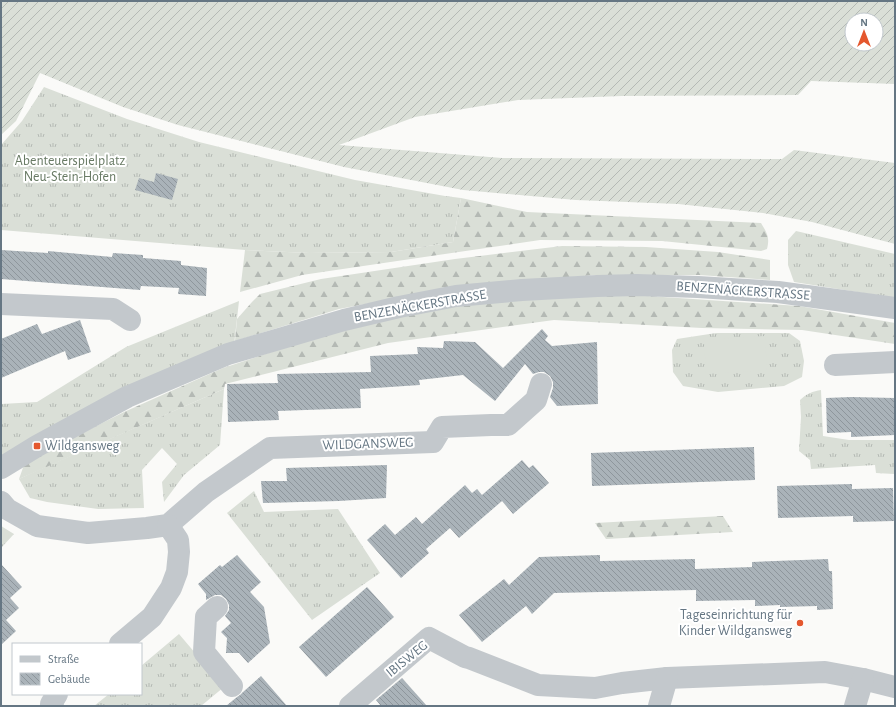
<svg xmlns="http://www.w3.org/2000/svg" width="896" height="707" font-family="'Alegreya Sans',sans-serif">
	<defs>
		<pattern id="grass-tufts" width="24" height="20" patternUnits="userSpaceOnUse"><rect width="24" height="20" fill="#dadfd7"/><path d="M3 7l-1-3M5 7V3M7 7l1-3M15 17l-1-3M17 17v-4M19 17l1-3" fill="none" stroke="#b4b9b4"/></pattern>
		<pattern id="forest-firs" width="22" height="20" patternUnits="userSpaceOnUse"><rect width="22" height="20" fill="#dadfd7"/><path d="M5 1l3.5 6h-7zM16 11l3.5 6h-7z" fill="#b4b9b4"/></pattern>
		<pattern id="garden-furrows" width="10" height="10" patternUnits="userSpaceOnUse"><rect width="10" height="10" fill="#dadfd7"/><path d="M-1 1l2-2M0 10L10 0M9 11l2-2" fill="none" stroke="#b4b9b4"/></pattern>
		<pattern id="building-back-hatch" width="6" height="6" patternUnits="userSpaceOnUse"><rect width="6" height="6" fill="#aab3b9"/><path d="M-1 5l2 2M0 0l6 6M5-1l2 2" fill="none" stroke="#8e969c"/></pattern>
	</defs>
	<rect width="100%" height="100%" fill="#fafaf8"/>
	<!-- grass -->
	<g fill="url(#grass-tufts)">
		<path d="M44,87L127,119L199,142L355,180L445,196L461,198L453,242L391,252L309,253L245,250L1,230V145L22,121Z"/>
		<path d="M796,231L895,254V298L794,282L788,265V240Z"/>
		<path d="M239,301L234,345L1,459V404L37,402L126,347Z"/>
		<path d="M716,333H789L800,341L804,361L802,377L784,386L718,392L683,386L673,372L672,350L677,339Z"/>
		<path d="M224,389L220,445L184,475L164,502L162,482L177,464L162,448L142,470L144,508L98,509L47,502L30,498L19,479L36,471Z"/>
		<path d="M821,390L823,436L849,440H895V474H894L876,473L875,465L811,469L810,460L799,451L801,417L800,400C806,394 813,391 821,390Z"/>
		<path d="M254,491L264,512L338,509L380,573L312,620L227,513Z"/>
		<path d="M1,526L14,534L1,548Z"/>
		<path d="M179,634L224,687L201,706H94L109,694H141V666Z"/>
	</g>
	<!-- forest -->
	<g fill="url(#forest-firs)">
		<path d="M461,198L527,212L761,223C767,233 770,237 767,249L761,251L662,241L540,240L302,275L240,292L245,250L309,253L391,252L453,242Z"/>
		<path d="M562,246L646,247L718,252L770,260V280L699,275H595L455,287L339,309L235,341L237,319L252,302L260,294L321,279L455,259Z"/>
		<path d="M554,295L648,296L799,306L895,323V344L802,330L702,328L554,320L388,343L225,384L224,389L19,479L25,462L124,412L223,368L311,339L454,302Z"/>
		<path d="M723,516L733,532L606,539L595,523Z"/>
	</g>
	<!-- garden -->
	<path fill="url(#garden-furrows)" fill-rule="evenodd" d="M1,1H895V84L811,81L798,95L622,96L518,100L415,117L339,145L502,158L782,159L794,150L895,163V244L812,222L763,213L678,204L576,200L463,190L344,167L178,125L123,107L40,73L16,121L1,135ZM852,20H876V44H852Z"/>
	<!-- pitch -->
	<path fill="#dadfd7" d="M765,336L767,370L706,374L704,340Z"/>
	<!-- building -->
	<g fill="url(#building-back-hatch)">
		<path d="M156,173L178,179L172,200L135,190L139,178L154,182Z"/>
		<path d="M1,250L48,253V251L112,257L113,253L143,255V258L181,261V265L207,268L206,296L178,294L179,288L141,286L140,290L1,279Z"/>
		<path d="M80,320L91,352L68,360L65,351L1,378V339L37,324L42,334Z"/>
		<path d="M542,329L548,336L545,340L552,346L597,342L598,404L557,406L550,397L553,388V382L550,376L544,372H539L533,374L525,364L495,401L463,375L419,380L420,385L360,389L361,408L278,411L279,420L228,422L227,384L278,383L277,374L371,372L370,356L418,354L417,347L443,348L444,341L475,342L503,368Z"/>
		<path d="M851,397L895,398V435L851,437V432L827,433L826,398Z"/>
		<path d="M754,447L755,480L592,486L591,453Z"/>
		<path d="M522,460L529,468L533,465L549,483L513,514L502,501L459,538L450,528L426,549L429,553L401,578L367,540L385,524L395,535L416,517L422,524L465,485L472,493L477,489L482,495Z"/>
		<path d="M387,465L386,498L339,501L263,503L261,481H287L286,468Z"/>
		<path d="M852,484V489L893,488L894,521L853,522V516L778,518L777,486Z"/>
		<path d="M237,555L261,582L250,592L264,607L270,643L248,663L239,653H226L227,638L221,632L231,623L225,616L229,610V605L226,599L221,595H215L206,600V594L198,584L220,565L222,567Z"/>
		<path d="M600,555V561L695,559V569L752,567V562L828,559L829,571H832L833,609L817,610V606L780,607V605L755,606V600L696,601V590L554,593L532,614L526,606L482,642L459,615L504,579L509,585L539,557Z"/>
		<path d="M1,564L22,587L10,598L19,608L6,620L16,631L1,645Z"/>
		<path d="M367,587L394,617L326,677L299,647Z"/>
		<path d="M261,676L287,706H226L237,697L240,695L243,692Z"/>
		<path d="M402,678L427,706H381L376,700Z"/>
	</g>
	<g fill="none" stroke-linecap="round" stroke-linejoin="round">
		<!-- minor -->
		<g stroke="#c3c8cc" stroke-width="22">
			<path d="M1,304L113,309L130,320"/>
			<path d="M835,365L895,362"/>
			<path d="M1,468L37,446L127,397L228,354L344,320L399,307L456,296L522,290L597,286L637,285L698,287L778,292L895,308"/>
			<path d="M1,502L7,509L37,526L88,533L147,528L168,525L206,492L270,448L433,442L442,427L491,425H508L536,400L541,384"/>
			<path d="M217,607L206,617L204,652L232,686"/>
			<path d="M120,644L152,617L171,588L177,572L179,552L178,540L168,525"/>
			<path d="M53,706L51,704L57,694"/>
			<path d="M350,706L429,638L465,657L469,658L538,685L595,688L622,683L667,678L825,672L863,679L895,687"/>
			<path d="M659,706L667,678"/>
			<path d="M855,706L863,679"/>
		</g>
	</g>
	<!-- markers -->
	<g fill="#e4572e" stroke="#fff" stroke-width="1.5">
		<rect x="33" y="442" width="8" height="8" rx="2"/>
		<circle cx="800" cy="623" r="4"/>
	</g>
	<g text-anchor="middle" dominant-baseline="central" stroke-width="4" stroke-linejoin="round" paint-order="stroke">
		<!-- park labels -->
		<g font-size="14" fill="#687a64" stroke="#fff">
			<text x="70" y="161">Abenteuerspielplatz<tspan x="70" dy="16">Neu-Stein-Hofen</tspan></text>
		</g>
		<!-- street labels -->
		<g font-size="14" fill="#657683" stroke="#fff">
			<text transform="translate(743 291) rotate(4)">BENZENÄCKERSTRASSE</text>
			<text transform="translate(420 306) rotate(-10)">BENZENÄCKERSTRASSE</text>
			<text transform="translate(368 444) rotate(-2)">WILDGANSWEG</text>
			<text transform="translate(407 659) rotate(-39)">IBISWEG</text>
		</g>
		<!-- poi labels -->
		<g font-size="14" fill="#657683" stroke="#fff" text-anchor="start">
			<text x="45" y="446">Wildgansweg</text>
			<text x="792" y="615" text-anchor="end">Tageseinrichtung für<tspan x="792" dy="16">Kinder Wildgansweg</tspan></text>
		</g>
	</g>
	<!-- border -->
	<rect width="896" height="707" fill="none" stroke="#657683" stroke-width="4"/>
	<!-- legend -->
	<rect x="12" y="643" width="130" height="52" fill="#ffffff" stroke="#c1c8cd"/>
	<rect x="20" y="656" width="20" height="6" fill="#c3c8cc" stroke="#c1c8cd"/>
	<text x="48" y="663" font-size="12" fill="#657683">Straße</text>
	<rect x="20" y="673" width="20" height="12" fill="url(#building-back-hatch)" stroke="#c1c8cd"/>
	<text x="48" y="683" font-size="12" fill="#657683">Gebäude</text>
	<!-- north arrow -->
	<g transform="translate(864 32)"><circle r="19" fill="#ffffff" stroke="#c1c8cd"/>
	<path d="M0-3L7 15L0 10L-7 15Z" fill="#e4572e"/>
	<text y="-6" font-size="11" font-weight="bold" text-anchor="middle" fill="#657683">N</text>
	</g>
</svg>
